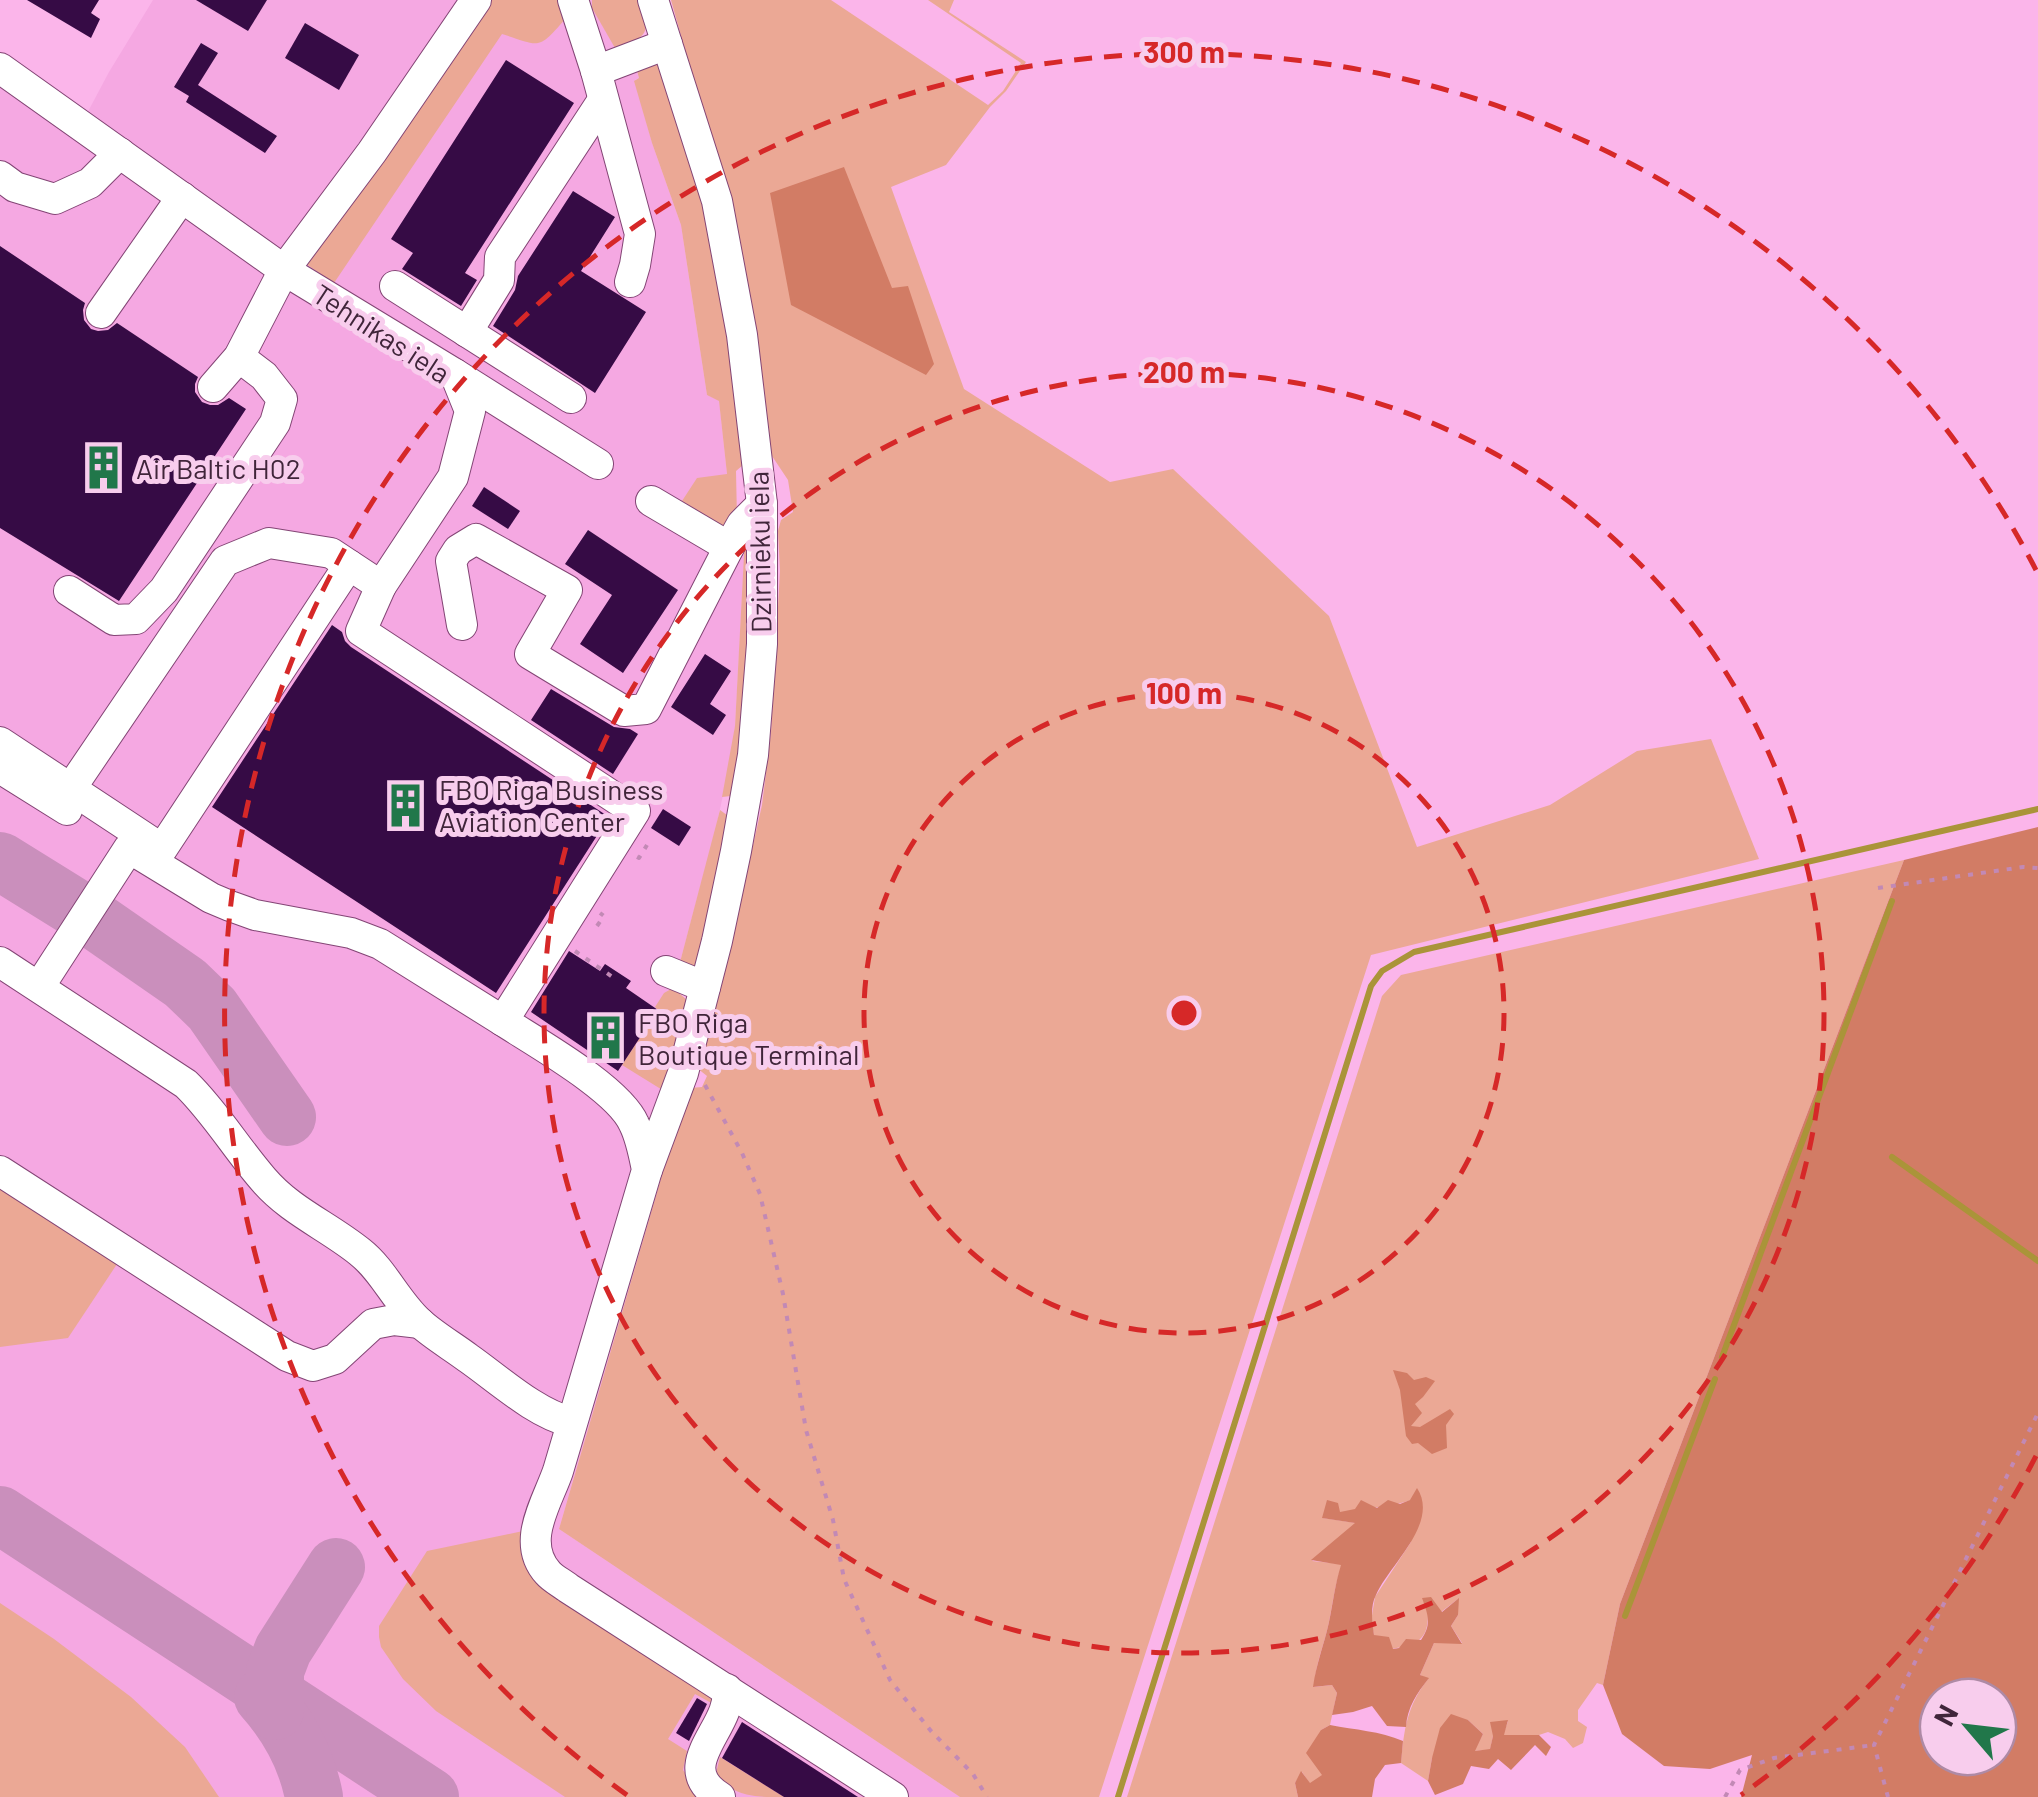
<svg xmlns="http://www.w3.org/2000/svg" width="2038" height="1797" font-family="Barlow,sans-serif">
	<rect width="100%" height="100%" fill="#fbb5ea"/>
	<!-- built -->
	<path fill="#f5a8e2" d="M153,0H612L639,78L635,80L652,143L681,225L707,395L719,400L727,475L745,541L735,726L730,763L715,832L676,977L664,1091L680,1113L559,1529L960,1797H0V87L75,136L109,72Z"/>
	<!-- green -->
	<g fill="#eba895">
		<path d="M487,0H559L565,19C538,51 540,46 502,34L334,283L303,262Z"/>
		<path d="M592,0H641C652,33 647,38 615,48L592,8Z"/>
		<path d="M671,0H831L988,105L1003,91L1021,63L928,0H954L949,12L1026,62L1006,91L990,107L946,165L891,187L964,389L1110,482L1173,469L1329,616L1417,847L1550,805L1637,751L1711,739L1759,859L1371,955L1099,1797H960L559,1529L680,1113L690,1088L702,1087L707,1076L697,1068L722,984L762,805L771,732L780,571L778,531L781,520L793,512L788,480L772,456L769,445L730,211Z"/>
		<path d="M653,63L659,65L703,205L734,371L743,465L736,471L737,519L731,532L682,501L697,478L727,474L719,401L707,395L681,225L652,143L634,81L639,78L636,67Z"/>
		<path d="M745,536L749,537V642L738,772L731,796L722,797L735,726Z"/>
		<path d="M720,810L731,818L700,963L694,967L679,966Z"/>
		<path d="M1904,860L1620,1604L1603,1685L1597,1683L1578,1710V1721L1587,1727L1583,1743L1573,1748L1565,1739L1548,1732L1539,1735H1503L1508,1721L1493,1736L1490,1750L1474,1751L1483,1734L1468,1720L1432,1758L1428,1781L1401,1763C1404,1729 1407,1706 1428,1679L1420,1675L1434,1643H1462L1451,1626L1458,1615V1599L1441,1612L1428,1614C1428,1641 1417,1644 1392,1649L1374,1635L1371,1621L1375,1597L1411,1542V1500C1382,1510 1351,1507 1323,1518L1356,1523L1312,1561L1342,1564C1335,1584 1333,1602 1329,1622C1324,1646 1316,1661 1314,1687L1332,1685L1337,1693L1330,1725L1321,1730L1323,1775L1310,1784L1302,1772L1295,1783L1298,1797H1127L1382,996L1401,975Z"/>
		<path d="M673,988L687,1000L664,1091L622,1065L658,1010L655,1007L664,993Z"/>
		<path d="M0,1181L121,1258L68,1338L0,1347Z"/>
		<path d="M523,1531L525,1542L715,1692V1705L695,1694L668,1739L687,1751L683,1770L695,1786L712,1797H565L436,1711L403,1679L381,1647L379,1637V1626L427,1551Z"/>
		<path d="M0,1603L54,1639L131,1697L185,1747L219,1797H0Z"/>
		<path d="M720,1757L784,1797C752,1797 743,1797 717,1780V1769Z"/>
	</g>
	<!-- forest -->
	<g fill="#d27c65" fill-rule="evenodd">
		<path d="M844,167L892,288L908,286L934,364L926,375L791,305L770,193Z"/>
		<path d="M2038,827V1797H1741L1752,1755L1710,1769L1664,1766L1622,1734L1603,1685L1620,1604L1904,860ZM1938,1697H1998V1757H1938Z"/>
		<path d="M1393,1370L1407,1373L1414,1380L1426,1377L1435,1381L1423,1397L1415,1404L1422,1413L1411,1426L1420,1427L1450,1409L1454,1414L1446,1425L1447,1448L1432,1454L1418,1443L1412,1444L1406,1436L1400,1390Z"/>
		<path d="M1417,1488C1440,1523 1389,1565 1376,1595C1370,1606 1372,1622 1374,1635L1389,1637L1393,1649L1399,1648L1406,1639L1421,1640C1432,1624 1428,1615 1422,1598L1431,1597L1442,1612L1459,1598L1458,1615L1451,1626L1462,1644L1434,1643L1420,1675L1429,1678C1417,1693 1407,1708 1406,1727L1387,1726L1372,1706L1353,1712L1332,1715L1337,1693L1332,1685L1313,1687C1316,1664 1324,1645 1329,1622C1333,1603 1335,1584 1341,1565L1311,1560L1355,1523L1322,1518L1327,1500L1338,1503L1340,1512L1355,1509L1361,1500L1377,1508L1388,1500L1400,1504L1410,1500Z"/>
		<path d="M1451,1714L1468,1720L1483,1734L1475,1751L1490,1749L1493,1736L1490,1722L1508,1720L1504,1735H1539L1551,1747L1546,1756L1535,1745L1511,1770L1498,1759L1489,1769L1471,1766L1463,1784L1435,1795L1428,1781L1432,1758L1440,1728Z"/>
		<path d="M1330,1725C1355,1730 1380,1731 1403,1741L1401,1763L1385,1765L1375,1779L1372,1797H1298L1295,1783L1301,1771L1310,1783L1322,1775L1306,1753L1321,1730Z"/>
	</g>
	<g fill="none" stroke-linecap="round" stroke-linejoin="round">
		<!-- stream -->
		<g stroke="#aa9439" stroke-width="6">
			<path d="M1892,1157L2038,1261"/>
			<path d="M1722,1357L1892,901"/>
			<path d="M1625,1616L1715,1379"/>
			<path d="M1118,1797L1371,986L1382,971L1414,952L2038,809"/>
		</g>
		<!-- taxiway -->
		<g stroke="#ca8fbc" stroke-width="58">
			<path d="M0,861L87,915L185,983L212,1009L287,1117"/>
			<path d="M0,1515L430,1797"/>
			<path d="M263,1697C288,1725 307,1760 314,1797"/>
			<path d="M275,1711V1671L283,1650L336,1567"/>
		</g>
	</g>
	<!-- building -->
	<g fill="#360b45">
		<path d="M27,0H99L91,13L100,19L91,38Z"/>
		<path d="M196,0H267L248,31Z"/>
		<path d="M305,23L359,55L339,90L285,58Z"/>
		<path d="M201,43L218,53L198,85L277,136L265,153L186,102L189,96L174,87Z"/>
		<path d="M506,60L574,103L465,273L477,280L461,306L402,269L413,253L391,239Z"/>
		<path d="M573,191L615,217L581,271L646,312L595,393L493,326L515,290L518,276Z"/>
		<path d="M0,246L85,303L83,310L84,320L91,329L98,331L108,330L117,323L198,377L195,384V392L202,402L210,405H218L229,398L246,409L119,601L0,528Z"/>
		<path d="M484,487L520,511L508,529L472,506Z"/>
		<path d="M588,530L678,590L623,673L580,644L612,595L565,564Z"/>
		<path d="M332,625L342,632L345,641L351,647L609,817L496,993L212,807Z"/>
		<path d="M705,654L731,671L710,704L726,715L713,735L671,707Z"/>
		<path d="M551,689L614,727L630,729L638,734L613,774L531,720Z"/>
		<path d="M663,809L691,827L679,846L651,828Z"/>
		<path d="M569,951L600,971L605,964L631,981L626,988L658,1010L618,1071L531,1012Z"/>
		<path d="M697,1698L707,1704L689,1741L676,1733Z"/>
		<path d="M742,1722L858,1797H784L722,1758Z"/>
	</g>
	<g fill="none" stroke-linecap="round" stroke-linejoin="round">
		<defs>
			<g id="minor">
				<path d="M573,0L596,71L667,44"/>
				<path d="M0,68L284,270L455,374L470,411L453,477L381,586L331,553L269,543L225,561L71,788"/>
				<path d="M596,71L640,234L635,265L630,282"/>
				<path d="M0,176L15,187L55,199L90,183L120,153"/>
				<path d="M395,286L571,398"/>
				<path d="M101,313L182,197"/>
				<path d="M467,332L499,280L500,257L603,100"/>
				<path d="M455,374L598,464"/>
				<path d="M213,387L239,357L284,270L372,152L476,0"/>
				<path d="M651,501L729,547"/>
				<path d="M381,586L361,631L635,811L503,1021C537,1043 619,1089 634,1124C641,1138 644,1155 647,1170L558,1471C547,1503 520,1542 548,1573C553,1579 562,1583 568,1588L893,1797"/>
				<path d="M69,591L114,620L136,619L164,590L275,423L282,399L264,376L239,357"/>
				<path d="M462,625L451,561L458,550L476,539L567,590L530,654L624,711L646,709L729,547L742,524L762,504"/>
				<path d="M0,742L162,849L349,565"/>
				<path d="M0,768L67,810"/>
				<path d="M0,962L186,1084C215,1112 236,1148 263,1179C290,1211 328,1226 360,1252C384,1271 396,1301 419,1322C433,1335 452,1346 468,1358C498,1379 536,1414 571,1422"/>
				<path d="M666,971L705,987"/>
				<path d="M39,987L129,848L211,898L230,906L255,915L351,933L380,944L503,1021"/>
				<path d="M647,1170L683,1073L717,941L736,851L753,755L762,644V504L742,335L717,201L653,0"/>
				<path d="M0,1171L287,1356L313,1366L335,1359L373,1324L394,1320L420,1323"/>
				<path d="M720,1797C669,1765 734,1727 727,1689"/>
			</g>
		</defs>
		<!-- minor casing -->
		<use href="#minor" stroke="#834575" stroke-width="32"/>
		<!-- path -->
		<g stroke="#c289b5" stroke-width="4" stroke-dasharray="5 8" stroke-linecap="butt">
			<path d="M637,857L639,858L647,845"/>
			<path d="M1878,888L2023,867L2038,868"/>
			<path d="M597,926L604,916L600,913"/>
			<path d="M575,951L614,978L613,980"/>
			<path d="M705,1085L742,1153L760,1194L783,1294L806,1430L833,1520L844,1579L890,1680L931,1731L973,1774L987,1797"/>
			<path d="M1725,1797L1740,1770L1774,1758L1874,1745"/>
			<path d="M1888,1797L1874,1745L2038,1413"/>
		</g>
		<!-- minor -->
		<use href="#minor" stroke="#fff" stroke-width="30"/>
	</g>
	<!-- distance rings -->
	<g fill="none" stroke="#d62828" stroke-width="5" stroke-dasharray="18 12">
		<circle cx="1184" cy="1013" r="320"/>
		<circle cx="1184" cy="1013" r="640"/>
		<path d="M2036 1456A960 960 0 0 1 1741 1795M627 1795A960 960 0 1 1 2036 570"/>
	</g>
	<!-- icons -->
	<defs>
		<symbol id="building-bare" viewBox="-9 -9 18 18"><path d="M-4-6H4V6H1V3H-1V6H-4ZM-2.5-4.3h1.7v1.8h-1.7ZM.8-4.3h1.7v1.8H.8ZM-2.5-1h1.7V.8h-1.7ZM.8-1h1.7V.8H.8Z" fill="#21774a" stroke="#f8cded" stroke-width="2.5" paint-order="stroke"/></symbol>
	</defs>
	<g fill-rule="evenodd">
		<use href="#building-bare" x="72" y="436" width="63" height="63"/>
		<use href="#building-bare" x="374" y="774" width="63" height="63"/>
		<use href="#building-bare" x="574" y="1006" width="63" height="63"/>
	</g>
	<g text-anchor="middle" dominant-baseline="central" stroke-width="10" stroke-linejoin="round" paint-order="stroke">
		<!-- street labels -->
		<g font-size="28" fill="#40253a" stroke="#f8cded">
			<text transform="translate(382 333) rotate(33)">Tehnikas iela</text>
			<text transform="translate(759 552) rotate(-91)">Dzirnieku iela</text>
		</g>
		<!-- poi labels -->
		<g font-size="28" fill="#40253a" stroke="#f8cded" text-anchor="start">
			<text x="136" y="468">Air Baltic H02</text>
			<text x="439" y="789">FBO Riga Business<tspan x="439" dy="32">Aviation Center</tspan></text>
			<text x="638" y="1022">FBO Riga<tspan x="638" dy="32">Boutique Terminal</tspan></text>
		</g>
	</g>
	<circle cx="1184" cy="1013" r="15" fill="#d62828" stroke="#f8cded" stroke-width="5"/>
	<g font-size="30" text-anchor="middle" font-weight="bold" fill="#d62828" stroke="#f8cded" stroke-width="10" stroke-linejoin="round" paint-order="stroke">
		<text x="1184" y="63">300 m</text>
		<text x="1184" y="383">200 m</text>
		<text x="1184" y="704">100 m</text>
	</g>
	<!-- north arrow -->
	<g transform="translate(1968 1727) rotate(298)"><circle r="48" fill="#f8cded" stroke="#ae8aa5" stroke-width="2.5"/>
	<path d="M0-8L18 38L0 25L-18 38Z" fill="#21774a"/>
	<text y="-15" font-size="28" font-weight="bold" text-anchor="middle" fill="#40253a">N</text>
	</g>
</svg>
